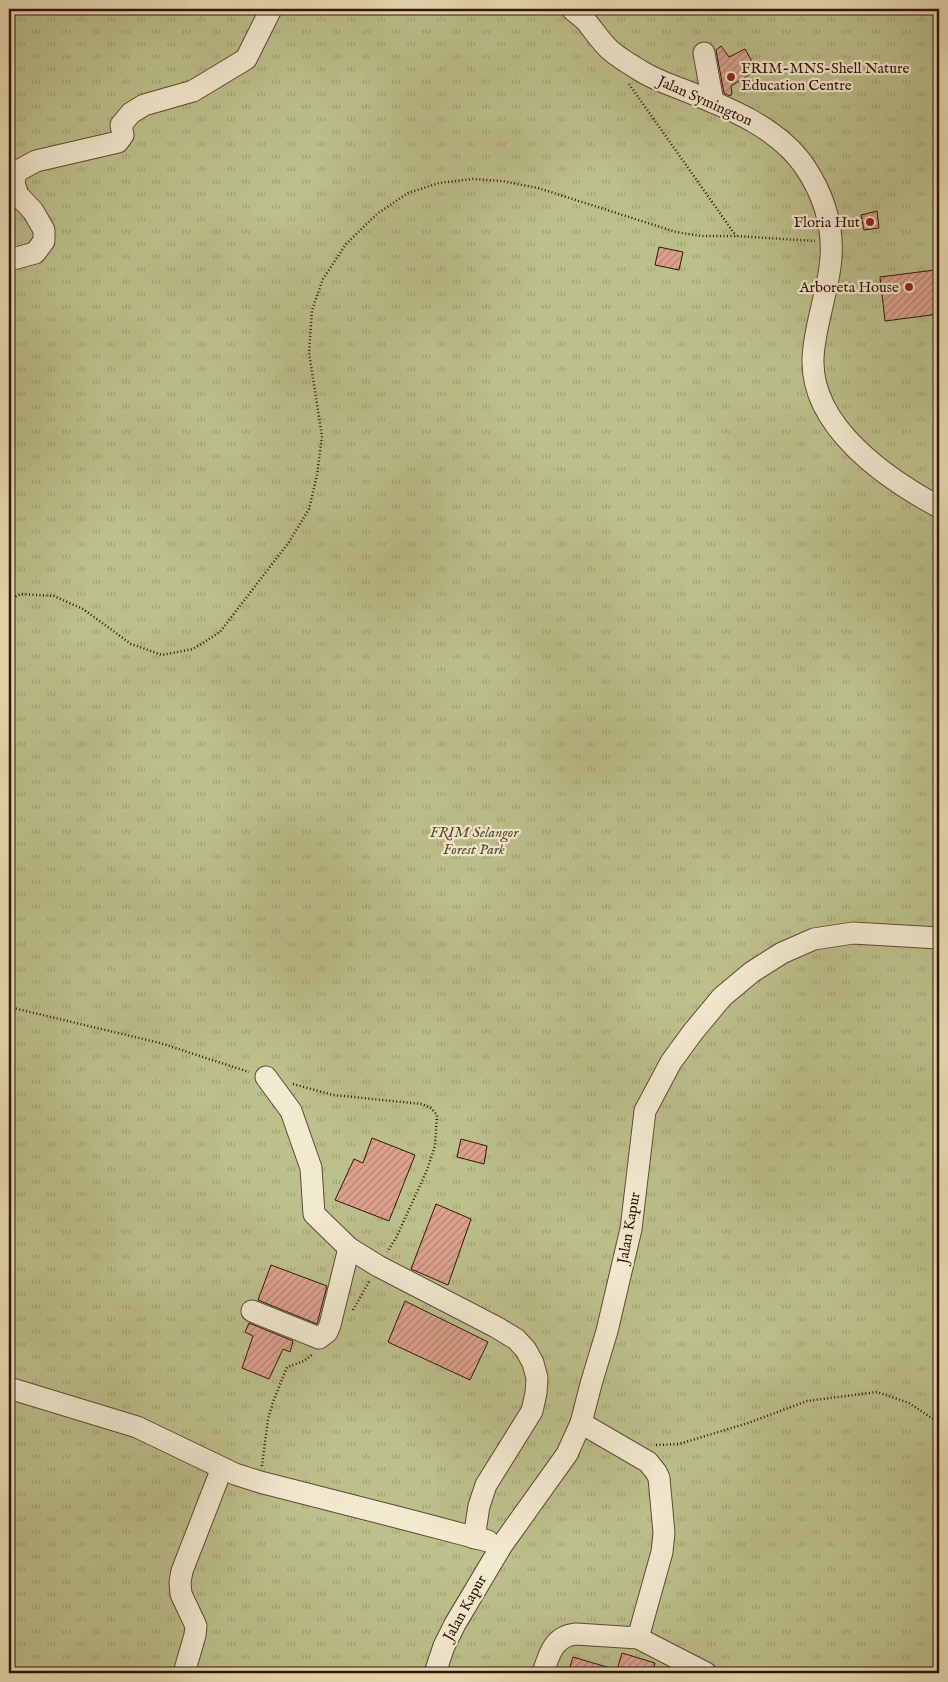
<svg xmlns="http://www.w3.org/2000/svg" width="948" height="1682" font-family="'IM FELL English',serif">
	<defs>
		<pattern id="park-tufts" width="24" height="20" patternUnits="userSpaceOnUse" patternTransform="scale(1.25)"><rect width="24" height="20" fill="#bcc08b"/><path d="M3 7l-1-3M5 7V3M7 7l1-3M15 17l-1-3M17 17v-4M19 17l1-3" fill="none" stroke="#a2a476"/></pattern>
		<pattern id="building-hatch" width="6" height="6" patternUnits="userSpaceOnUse" patternTransform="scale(1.25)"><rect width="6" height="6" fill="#dda28e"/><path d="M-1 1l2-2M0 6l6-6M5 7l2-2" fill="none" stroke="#b48372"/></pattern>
	</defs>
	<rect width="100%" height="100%" fill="#ebdfb6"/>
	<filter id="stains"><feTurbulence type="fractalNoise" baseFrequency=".004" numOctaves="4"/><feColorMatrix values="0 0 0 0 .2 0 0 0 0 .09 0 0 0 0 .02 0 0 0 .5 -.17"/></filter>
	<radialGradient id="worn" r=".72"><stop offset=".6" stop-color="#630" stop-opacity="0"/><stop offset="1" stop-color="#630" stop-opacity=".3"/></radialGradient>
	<!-- park -->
	<rect fill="url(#park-tufts)" stroke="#766a4a" x="9" y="9" width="930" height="1664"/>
	<!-- building -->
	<g fill="url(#building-hatch)" stroke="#311508">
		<path d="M721,46L729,57L745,49L757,70L731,86L732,94L730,96L724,93L716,50Z"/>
		<path d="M877,211L879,228L864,230L861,215Z"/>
		<path d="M659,247L683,252L679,270L655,265Z"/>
		<path d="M935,270L939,297V314L885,321L880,277Z"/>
		<path d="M372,1138L415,1155L389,1221L335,1200L354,1159L363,1163Z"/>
		<path d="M461,1139L487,1146L484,1164L457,1157Z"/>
		<path d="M436,1204L471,1219L448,1285L411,1269Z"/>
		<path d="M271,1265L327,1286L317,1324L258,1300Z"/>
		<path d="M405,1301L488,1342L470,1380L388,1342Z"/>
		<path d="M249,1323L293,1341L290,1352L283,1349L269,1379L242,1368L253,1336L245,1332Z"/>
		<path d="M622,1653L655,1663L652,1673H568L573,1657L617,1670Z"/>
	</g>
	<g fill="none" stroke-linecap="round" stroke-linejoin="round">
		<defs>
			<g id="minor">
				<path d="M572,9C576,13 582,17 586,21C594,31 601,42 610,50C619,58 631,65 641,71C655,80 671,85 686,91C729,108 779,128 805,167C825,197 835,231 830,267C826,298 814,328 813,359C811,427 887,479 939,507"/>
				<path d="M704,53L713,102"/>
				<path d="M9,260L35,253L44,241V230L33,211L18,195L14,183L16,172L36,161L118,142L123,135L121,125L131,113L144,105L193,91L246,59L271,9"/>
				<path d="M266,1077L291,1111L311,1168L314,1214L349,1248L378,1266L496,1327L516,1339L526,1350L533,1363L537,1378L536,1393L532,1411L486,1485L479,1506L474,1538"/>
				<path d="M252,1311L319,1338L327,1332L330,1325L349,1248"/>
				<path d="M9,1388L137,1427L235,1474L260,1482L416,1522L488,1541"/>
				<path d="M581,1423L648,1462L656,1472L659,1478L664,1533L662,1552L638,1638"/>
				<path d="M184,1673L195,1635L196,1626L181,1594L180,1582L182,1571L222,1468"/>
				<path d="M435,1673L444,1646L455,1624L502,1545L567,1454L581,1423L591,1384L607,1331L631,1229L645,1111L671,1062L693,1032L722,997L752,972L782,953L814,939L853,933L939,938"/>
				<path d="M543,1673C549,1654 554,1636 576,1634L638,1638L706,1673"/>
			</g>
		</defs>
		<!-- minor casing -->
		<use href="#minor" stroke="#604834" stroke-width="23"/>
		<!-- path -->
		<g stroke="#311508" stroke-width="2.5" stroke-dasharray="1 2.5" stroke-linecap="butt">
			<path d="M629,84L736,236"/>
			<path d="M9,599L21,594L54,596L83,609L131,644L162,655L193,649L220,632L289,542L309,509L317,475L322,436L309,353L312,310L323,279L346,244L377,214L408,193L439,183L473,179L502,181L538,188L676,232L701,236H736L815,241"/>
			<path d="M9,1007L160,1043L249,1072"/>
			<path d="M293,1084L333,1095L422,1104L431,1108L437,1115L435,1146L427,1170L396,1238L387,1252"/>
			<path d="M353,1310L370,1280"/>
			<path d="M656,1445L679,1444L748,1423L807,1401L877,1392L909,1403L939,1423"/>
			<path d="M262,1466L268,1419L273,1402L287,1367L304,1361L313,1354"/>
		</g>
		<!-- minor -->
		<use href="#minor" stroke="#f2ead0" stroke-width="21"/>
	</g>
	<!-- markers -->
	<g fill="#8f2418" stroke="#f2ead0" stroke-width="2">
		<circle cx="731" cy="77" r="5"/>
		<circle cx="870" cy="222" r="5"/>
		<circle cx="909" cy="287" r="5"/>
	</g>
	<g text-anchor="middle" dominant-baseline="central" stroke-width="4.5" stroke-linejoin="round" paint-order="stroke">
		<!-- poi labels -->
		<g font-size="15" fill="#311508" stroke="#f2ead0" text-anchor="end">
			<text x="741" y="68" text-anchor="start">FRIM-MNS-Shell Nature<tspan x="741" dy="17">Education Centre</tspan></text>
			<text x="860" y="222">Floria Hut</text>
			<text x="899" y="287">Arboreta House</text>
		</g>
		<!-- street labels -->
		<g font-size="15" fill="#311508" stroke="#f2ead0">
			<text transform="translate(705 101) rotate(24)">Jalan Symington</text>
			<text transform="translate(629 1228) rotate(-80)">Jalan Kapur</text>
			<text transform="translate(465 1608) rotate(-61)">Jalan Kapur</text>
		</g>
		<!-- park labels -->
		<g font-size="15" font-style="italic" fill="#5b482f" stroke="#f2ead0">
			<text x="474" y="832">FRIM Selangor<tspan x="474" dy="17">Forest Park</tspan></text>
		</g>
	</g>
	<!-- margin -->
	<rect width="948" height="1682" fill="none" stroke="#ebdfb6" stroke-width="30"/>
	<rect x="10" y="10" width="928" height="1662" fill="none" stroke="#311508" stroke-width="2.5"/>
	<rect x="15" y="15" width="918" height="1652" fill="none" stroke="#311508"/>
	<rect width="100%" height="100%" filter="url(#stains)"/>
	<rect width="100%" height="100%" fill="url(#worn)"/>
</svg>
